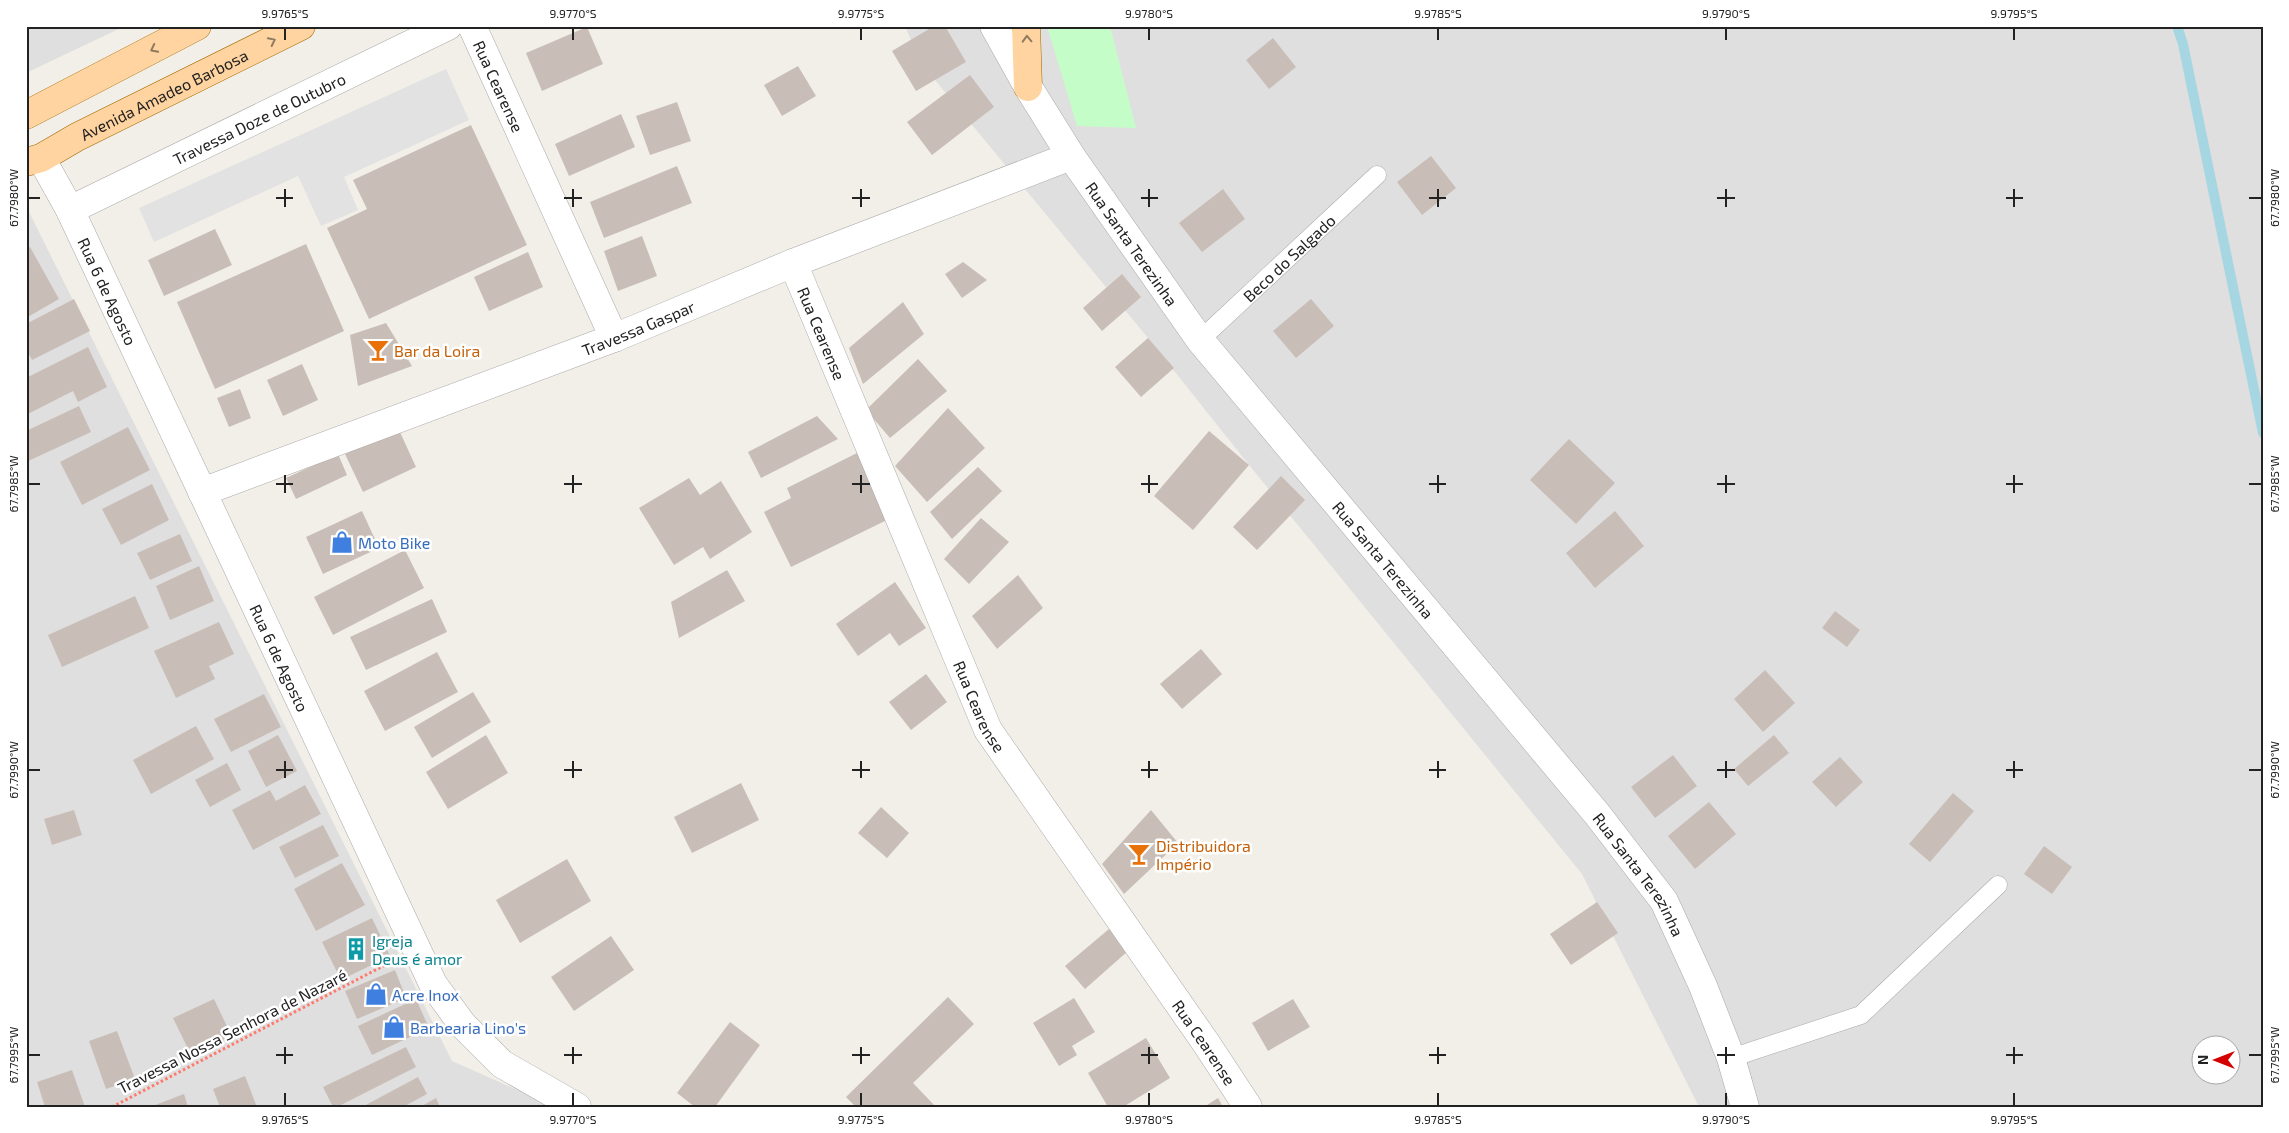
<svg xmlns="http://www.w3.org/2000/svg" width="2289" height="1133" font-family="'Exo 2',sans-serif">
	<rect width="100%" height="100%" fill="#f2efe8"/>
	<!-- residential -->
	<g fill="#e0dfdf" fill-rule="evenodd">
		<path d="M26,26H125L26,73Z"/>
		<path d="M905,26H2263V1107H1699L1582,874L1249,465L1148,338L921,63ZM2202,1046H2232V1076H2202Z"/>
		<path d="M26,206L452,1061L556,1107H26Z"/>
	</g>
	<!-- park -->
	<path fill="#c4fdc8" d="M1047,26H1110L1136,128L1077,126Z"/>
	<!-- parking -->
	<path fill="#e2e2e2" d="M446,69L469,120L344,177L358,210L321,226L298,176L154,242L139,208Z"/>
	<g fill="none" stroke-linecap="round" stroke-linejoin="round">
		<!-- stream -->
		<path stroke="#a6d6e2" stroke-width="10" d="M2177,26L2183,44L2263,433"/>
	</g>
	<!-- building -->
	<g fill="#c8beb7">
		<path d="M934,26H945L966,62L916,91L892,51Z"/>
		<path d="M587,27L603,64L542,91L526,53Z"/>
		<path d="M1273,38L1296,67L1269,89L1246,60Z"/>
		<path d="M798,66L816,96L782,116L764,85Z"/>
		<path d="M970,75L994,107L932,155L907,122Z"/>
		<path d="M677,102L691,141L650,155L636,116Z"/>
		<path d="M621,114L635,147L569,176L555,144Z"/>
		<path d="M471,125L527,245L369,319L327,228L367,209L353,180Z"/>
		<path d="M1431,156L1456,188L1422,215L1397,182Z"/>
		<path d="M677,166L692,203L604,238L590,202Z"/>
		<path d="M1223,189L1245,219L1202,252L1179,223Z"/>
		<path d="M215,229L232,265L164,296L148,260Z"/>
		<path d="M642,236L657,276L618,291L604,251Z"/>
		<path d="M306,244L344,331L215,389L177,302Z"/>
		<path d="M30,247L59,299L26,318V250Z"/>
		<path d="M528,252L543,287L489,311L474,277Z"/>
		<path d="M963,262L987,280L962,298L945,274Z"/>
		<path d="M1122,274L1141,297L1102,331L1083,308Z"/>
		<path d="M74,299L90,331L32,360L26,349V324Z"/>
		<path d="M1311,299L1334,326L1296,358L1273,331Z"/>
		<path d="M903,302L924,334L863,384L849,348Z"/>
		<path d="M386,323L412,366L358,386L350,335Z"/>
		<path d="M1148,338L1174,368L1141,397L1115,367Z"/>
		<path d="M88,347L107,387L78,402L73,391L26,415V378Z"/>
		<path d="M918,359L947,391L890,438L866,410Z"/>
		<path d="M302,364L318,400L283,416L267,380Z"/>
		<path d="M240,389L251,418L229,427L217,398Z"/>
		<path d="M79,406L91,432L26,462V431Z"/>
		<path d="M948,408L985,448L927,502L895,466Z"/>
		<path d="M817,416L838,439L761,478L748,452Z"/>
		<path d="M128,427L150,470L82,505L60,462Z"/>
		<path d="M399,430L416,467L363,492L345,454Z"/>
		<path d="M1209,431L1249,465L1193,530L1154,496Z"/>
		<path d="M1569,439L1615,483L1576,524L1530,480Z"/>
		<path d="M859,452L891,518L791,567L764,512L791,498L787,488Z"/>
		<path d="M338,454L347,475L296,499L286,478Z"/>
		<path d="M978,467L1002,491L952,539L930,512Z"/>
		<path d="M1281,476L1305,500L1257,550L1233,527Z"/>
		<path d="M689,478L700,495L721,481L752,532L710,559L703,547L674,565L639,508Z"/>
		<path d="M152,484L169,520L121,545L102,509Z"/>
		<path d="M362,511L379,548L323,574L306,537Z"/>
		<path d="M1615,511L1644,546L1595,588L1566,553Z"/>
		<path d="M981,518L1009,542L969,584L944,559Z"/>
		<path d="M180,534L192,561L150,580L137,553Z"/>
		<path d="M405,550L424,588L333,635L314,597Z"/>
		<path d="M199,566L214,601L170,620L156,586Z"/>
		<path d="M727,570L745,601L679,638L671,602Z"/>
		<path d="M1018,575L1043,608L997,649L972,616Z"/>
		<path d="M895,582L926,628L899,646L890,633L858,656L836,624Z"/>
		<path d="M135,596L149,628L62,667L48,635Z"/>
		<path d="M432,599L447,632L366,670L350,637Z"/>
		<path d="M1835,611L1860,630L1847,647L1822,628Z"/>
		<path d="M219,622L234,654L209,666L215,679L176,698L154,651Z"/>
		<path d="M1201,649L1222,674L1182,709L1160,684Z"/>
		<path d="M437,652L458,692L385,731L364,691Z"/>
		<path d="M1765,670L1795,703L1763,732L1734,699Z"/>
		<path d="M926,674L947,702L911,730L889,702Z"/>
		<path d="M473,692L491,722L432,758L414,727Z"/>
		<path d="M264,694L281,727L231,752L214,719Z"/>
		<path d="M196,726L214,759L151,794L133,760Z"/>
		<path d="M278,735L297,771L266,787L248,751Z"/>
		<path d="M486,735L508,773L448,809L426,772Z"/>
		<path d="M1774,735L1789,753L1748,786L1734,769Z"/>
		<path d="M1673,755L1697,786L1655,818L1631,787Z"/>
		<path d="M1840,757L1863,782L1836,807L1812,782Z"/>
		<path d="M227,763L241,790L210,807L195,780Z"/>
		<path d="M741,783L759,820L692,853L674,817Z"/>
		<path d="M305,785L321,814L253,850L232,810L270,790L276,801Z"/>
		<path d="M1953,793L1974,811L1930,862L1909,844Z"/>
		<path d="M1709,802L1736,834L1695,869L1668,836Z"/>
		<path d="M881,807L909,833L887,858L858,833Z"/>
		<path d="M74,810L82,835L52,845L44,819Z"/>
		<path d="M1151,810L1178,843L1124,894L1102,864Z"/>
		<path d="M323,825L339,856L295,878L279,847Z"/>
		<path d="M2044,846L2072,867L2052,894L2024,874Z"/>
		<path d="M567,859L591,901L520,943L496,900Z"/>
		<path d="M342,863L365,905L316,931L294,889Z"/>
		<path d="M1597,902L1618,933L1571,965L1550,934Z"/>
		<path d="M372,918L390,956L341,980L322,942Z"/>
		<path d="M1109,929L1128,951L1085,989L1065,966Z"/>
		<path d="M611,936L634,970L574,1011L551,977Z"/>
		<path d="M395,970L406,998L357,1019L345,991Z"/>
		<path d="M948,997L974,1024L913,1083L936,1107H856L846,1097Z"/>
		<path d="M1074,998L1095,1032L1072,1046L1077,1055L1059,1066L1033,1023Z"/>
		<path d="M214,999L232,1037L192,1057L173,1018Z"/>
		<path d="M416,999L429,1028L372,1055L358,1026Z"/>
		<path d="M1293,999L1310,1027L1268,1051L1252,1023Z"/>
		<path d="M730,1022L760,1045L715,1107H695L677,1093Z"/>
		<path d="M117,1031L135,1079L106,1089L89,1041Z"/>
		<path d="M1146,1038L1170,1078L1123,1107H1108L1088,1073Z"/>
		<path d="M406,1047L416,1067L337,1107H333L323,1087Z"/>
		<path d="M72,1070L85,1107H45L37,1082Z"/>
		<path d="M245,1076L257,1107H220L213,1089Z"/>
		<path d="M418,1077L427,1094L403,1107H362Z"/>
		<path d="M184,1094L188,1107H150Z"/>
		<path d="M436,1098L440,1107H420Z"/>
		<path d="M1218,1098L1223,1107H1204Z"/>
	</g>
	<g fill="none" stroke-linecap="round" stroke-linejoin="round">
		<defs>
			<g id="service">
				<path id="s1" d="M1200,340L1377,175"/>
				<path d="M1731,1058L1861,1015L1998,885"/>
			</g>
			<g id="minor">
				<path id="s2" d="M472,26L614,338"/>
				<path id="s3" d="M994,26L1028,87L1071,156L1200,340L1597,814L1664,901L1703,986L1731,1058L1745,1107"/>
				<path id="s4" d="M70,210L448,26"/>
				<path id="s5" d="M793,263L988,730L1206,1043L1248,1107"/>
				<path id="s6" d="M202,492L614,338L793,263L1071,156"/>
			</g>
			<g id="tertiary">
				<path id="s7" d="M41,158L70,210L433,984L462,1024L502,1064L577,1107"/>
			</g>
			<g id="primary">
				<path d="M1026,26L1028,87"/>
				<path d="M26,115L197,26"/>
				<path id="s8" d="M26,162L41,158L77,137L301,26"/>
			</g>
		</defs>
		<!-- service casing -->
		<use href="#service" stroke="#a9a9a9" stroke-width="19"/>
		<!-- minor casing -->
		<use href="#minor" stroke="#a9a9a9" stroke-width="29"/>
		<!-- tertiary casing -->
		<use href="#tertiary" stroke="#a9a9a9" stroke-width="29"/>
		<!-- primary casing -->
		<use href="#primary" stroke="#9f6800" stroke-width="29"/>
		<!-- path -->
		<path stroke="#ff796c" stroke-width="3" stroke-dasharray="2.5 2.5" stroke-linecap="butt" d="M112,1107L389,963"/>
		<!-- service -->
		<use href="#service" stroke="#fff" stroke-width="18"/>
		<!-- minor -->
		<use href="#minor" stroke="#fff" stroke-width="28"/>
		<!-- tertiary -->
		<use href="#tertiary" stroke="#fff" stroke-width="28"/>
		<!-- primary -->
		<use href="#primary" stroke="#ffd4a0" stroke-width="28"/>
	</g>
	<!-- one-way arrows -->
	<defs><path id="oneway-chevron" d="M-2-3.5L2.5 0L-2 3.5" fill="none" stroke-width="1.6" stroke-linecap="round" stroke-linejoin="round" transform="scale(1.25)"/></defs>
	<g stroke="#907b61">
		<use href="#oneway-chevron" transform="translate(1027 39) rotate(-92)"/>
		<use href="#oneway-chevron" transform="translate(272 41) rotate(-26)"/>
		<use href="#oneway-chevron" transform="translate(154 49) rotate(153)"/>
	</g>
	<!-- ticks -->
	<path fill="none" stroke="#222" stroke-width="2" d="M285,28V40M573,28V40M861,28V40M1149,28V40M1438,28V40M1726,28V40M2014,28V40M285,189V207M573,189V207M861,189V207M1149,189V207M1438,189V207M1726,189V207M2014,189V207M28,198H40M276,198H293M564,198H582M852,198H870M1141,198H1158M1429,198H1446M1717,198H1735M2006,198H2023M2249,198H2262M285,475V493M573,475V493M861,475V493M1149,475V493M1438,475V493M1726,475V493M2014,475V493M28,484H40M276,484H293M564,484H582M852,484H870M1141,484H1158M1429,484H1446M1717,484H1735M2006,484H2023M2249,484H2262M285,761V778M573,761V778M861,761V778M1149,761V778M1438,761V778M1726,761V778M2014,761V778M28,770H40M276,770H293M564,770H582M852,770H870M1141,770H1158M1429,770H1446M1717,770H1735M2006,770H2023M2249,770H2262M285,1047V1064M573,1047V1064M861,1047V1064M1149,1047V1064M1438,1047V1064M1726,1047V1064M2014,1047V1064M28,1055H40M276,1055H293M564,1055H582M852,1055H870M1141,1055H1158M1429,1055H1446M1717,1055H1735M2006,1055H2023M2249,1055H2262M285,1093V1106M573,1093V1106M861,1093V1106M1149,1093V1106M1438,1093V1106M1726,1093V1106M2014,1093V1106"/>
	<!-- icons -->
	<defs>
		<symbol id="bar-bare" viewBox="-9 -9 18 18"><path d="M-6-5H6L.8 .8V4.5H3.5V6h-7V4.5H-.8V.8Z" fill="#e8710a" stroke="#fff" stroke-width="2.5" paint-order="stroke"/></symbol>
		<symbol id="shop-bare" viewBox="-9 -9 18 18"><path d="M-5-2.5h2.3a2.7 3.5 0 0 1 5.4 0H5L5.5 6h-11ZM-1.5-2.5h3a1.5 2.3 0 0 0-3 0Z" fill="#3f7fe0" stroke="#fff" stroke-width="2.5" paint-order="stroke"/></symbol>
		<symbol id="building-bare" viewBox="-9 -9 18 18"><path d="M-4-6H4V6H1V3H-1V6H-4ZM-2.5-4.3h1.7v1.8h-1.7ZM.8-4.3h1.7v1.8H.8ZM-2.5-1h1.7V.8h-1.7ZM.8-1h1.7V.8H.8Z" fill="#0f9aa8" stroke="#fff" stroke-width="2.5" paint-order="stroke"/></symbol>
	</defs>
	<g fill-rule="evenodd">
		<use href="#bar-bare" x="362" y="334" width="32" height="32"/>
		<use href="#shop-bare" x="326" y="526" width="32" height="32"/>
		<use href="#bar-bare" x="1123" y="838" width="32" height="32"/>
		<use href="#building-bare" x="340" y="933" width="32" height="32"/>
		<use href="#shop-bare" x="360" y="978" width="32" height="32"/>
		<use href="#shop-bare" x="378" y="1011" width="32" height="32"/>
	</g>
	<g text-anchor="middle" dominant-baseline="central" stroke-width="5" stroke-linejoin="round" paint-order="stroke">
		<!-- street labels -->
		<g font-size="16" fill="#222" stroke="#fff">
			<text stroke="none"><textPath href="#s2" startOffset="66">Rua Cearense</textPath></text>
			<text stroke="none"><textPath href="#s8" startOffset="154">Avenida Amadeo Barbosa</textPath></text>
			<text stroke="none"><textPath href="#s4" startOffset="210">Travessa Doze de Outubro</textPath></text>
			<text stroke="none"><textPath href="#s3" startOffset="258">Rua Santa Terezinha</textPath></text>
			<text stroke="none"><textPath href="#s1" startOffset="121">Beco do Salgado</textPath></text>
			<text stroke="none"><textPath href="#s7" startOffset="149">Rua 6 de Agosto</textPath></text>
			<text stroke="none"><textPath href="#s6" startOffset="466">Travessa Gaspar</textPath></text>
			<text stroke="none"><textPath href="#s5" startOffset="76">Rua Cearense</textPath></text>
			<text stroke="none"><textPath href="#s3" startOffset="662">Rua Santa Terezinha</textPath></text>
			<text stroke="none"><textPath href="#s7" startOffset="554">Rua 6 de Agosto</textPath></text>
			<text stroke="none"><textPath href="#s5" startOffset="481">Rua Cearense</textPath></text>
			<text stroke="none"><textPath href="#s3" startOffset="1068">Rua Santa Terezinha</textPath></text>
			<text transform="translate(232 1031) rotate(-27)">Travessa Nossa Senhora de Nazaré</text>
			<text stroke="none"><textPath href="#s5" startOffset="886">Rua Cearense</textPath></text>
		</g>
		<!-- food labels -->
		<g font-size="16" fill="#c56008" stroke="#fff" text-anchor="start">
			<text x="394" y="350">Bar da Loira</text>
			<text x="1156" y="845">Distribuidora<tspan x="1156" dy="18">Império</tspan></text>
		</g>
		<!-- shop labels -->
		<g font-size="16" fill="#366cbe" stroke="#fff" text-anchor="start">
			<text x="358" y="542">Moto Bike</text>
			<text x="392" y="994">Acre Inox</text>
			<text x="410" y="1027">Barbearia Lino's</text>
		</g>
		<!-- culture labels -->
		<g font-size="16" fill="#0d838f" stroke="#fff" text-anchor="start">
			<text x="372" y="940">Igreja<tspan x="372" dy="18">Deus é amor</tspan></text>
		</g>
	</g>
	<!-- border -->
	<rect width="2289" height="1133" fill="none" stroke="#ffffff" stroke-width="55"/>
	<!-- north arrow -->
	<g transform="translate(2216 1060) rotate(270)"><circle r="24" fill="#ffffff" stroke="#a7a7a7"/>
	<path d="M0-4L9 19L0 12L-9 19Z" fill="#d30004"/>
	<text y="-8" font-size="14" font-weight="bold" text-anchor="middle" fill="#222222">N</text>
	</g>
	<rect x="28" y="28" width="2234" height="1078" fill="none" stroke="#222" stroke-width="2"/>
	<g font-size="12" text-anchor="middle" fill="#222">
		<text x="285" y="18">9.9765°S</text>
		<text x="573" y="18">9.9770°S</text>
		<text x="861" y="18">9.9775°S</text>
		<text x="1149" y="18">9.9780°S</text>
		<text x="1438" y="18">9.9785°S</text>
		<text x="1726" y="18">9.9790°S</text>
		<text x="2014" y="18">9.9795°S</text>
		<text transform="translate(2275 198) rotate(-90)" y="4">67.7980°W</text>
		<text transform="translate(14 198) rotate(-90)" y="4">67.7980°W</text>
		<text transform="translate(2275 484) rotate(-90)" y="4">67.7985°W</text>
		<text transform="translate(14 484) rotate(-90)" y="4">67.7985°W</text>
		<text transform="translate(2275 770) rotate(-90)" y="4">67.7990°W</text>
		<text transform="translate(14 770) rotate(-90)" y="4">67.7990°W</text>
		<text transform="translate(2275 1055) rotate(-90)" y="4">67.7995°W</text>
		<text transform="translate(14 1055) rotate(-90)" y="4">67.7995°W</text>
		<text x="285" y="1124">9.9765°S</text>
		<text x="573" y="1124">9.9770°S</text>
		<text x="861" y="1124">9.9775°S</text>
		<text x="1149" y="1124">9.9780°S</text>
		<text x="1438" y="1124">9.9785°S</text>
		<text x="1726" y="1124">9.9790°S</text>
		<text x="2014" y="1124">9.9795°S</text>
	</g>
</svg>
